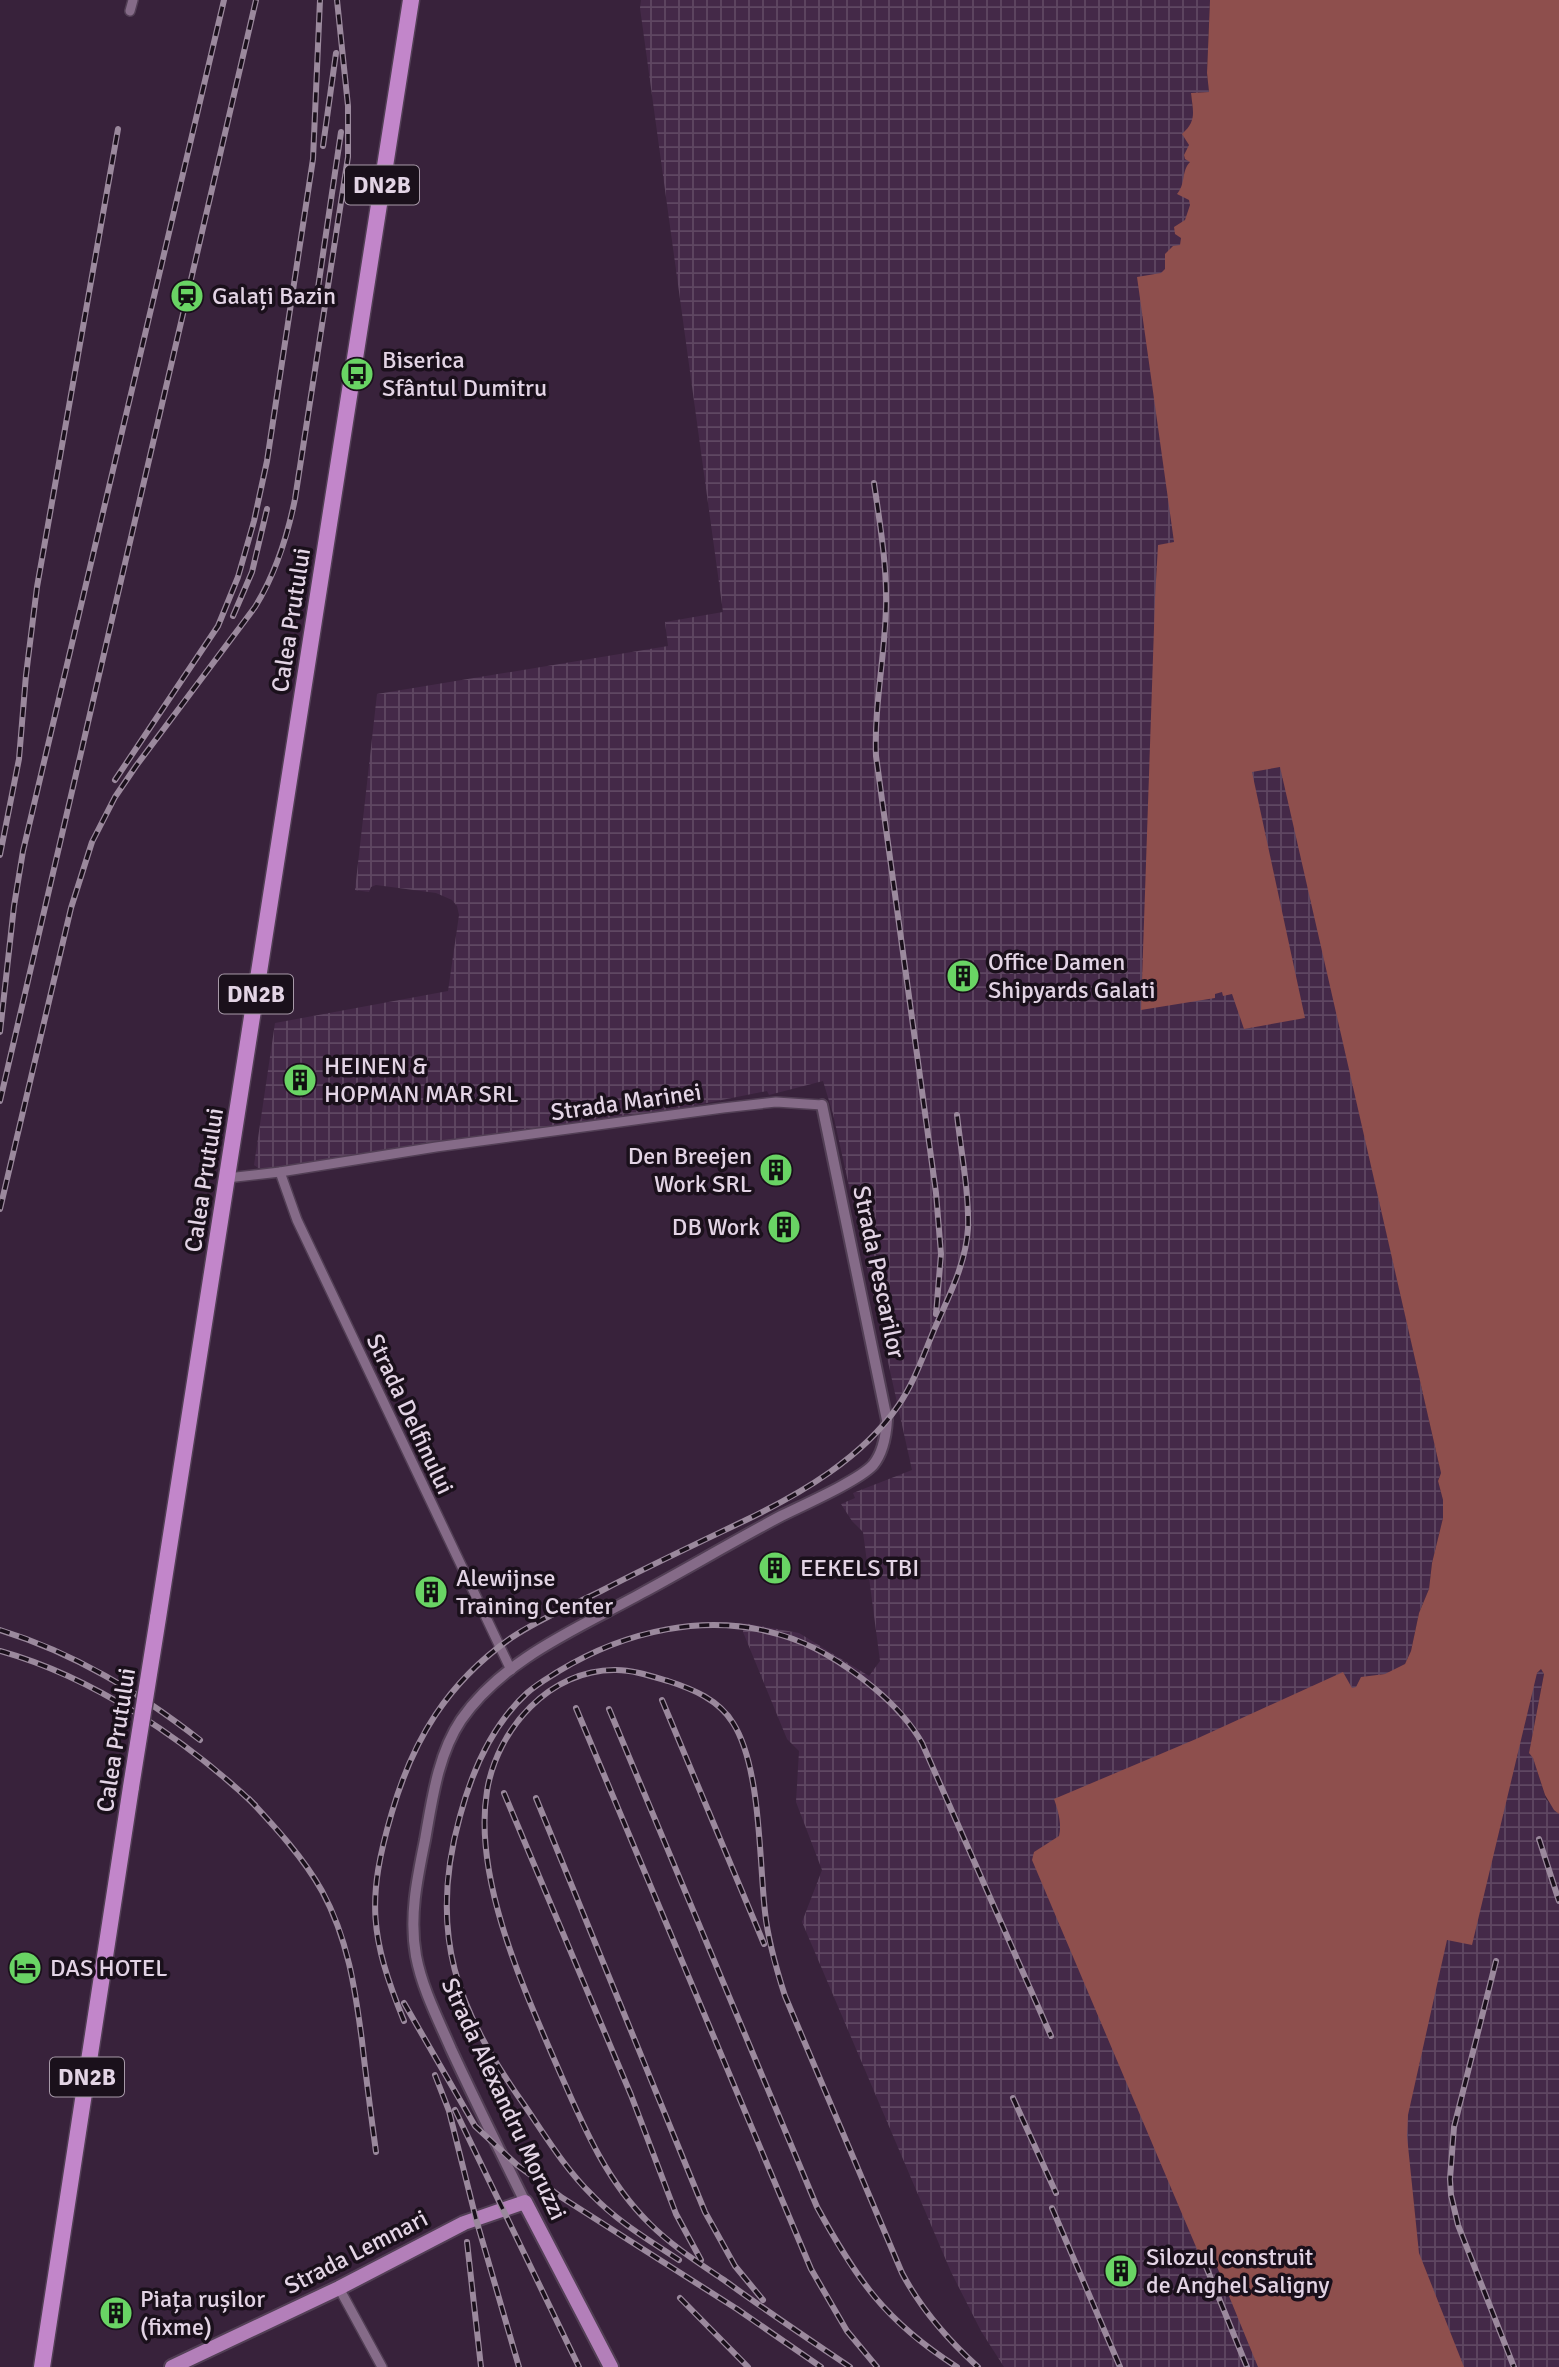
<svg xmlns="http://www.w3.org/2000/svg" width="1559" height="2367" font-family="Signika,sans-serif">
	<defs>
		<pattern id="industrial-grid" width="8" height="8" patternUnits="userSpaceOnUse" patternTransform="scale(1.75)"><rect width="8" height="8" fill="#442948"/><path d="M0 4h8M4 0v8" fill="none" stroke="#5f4762"/></pattern>
	</defs>
	<rect width="100%" height="100%" fill="#38223b"/>
	<!-- industrial -->
	<path fill="url(#industrial-grid)" d="M641,0H1210L1207,73L1209,92L1191,94L1281,767L1441,1473L1438,1481L1443,1500V1518L1432,1563L1429,1589L1419,1613L1411,1651L1405,1664L1537,1673L1541,1669L1544,1674L1529,1753L1533,1757L1546,1799L1559,1814V2367H1004L981,2331L951,2272L802,1922L822,1870L796,1802L799,1751L787,1739L743,1632L744,1623L799,1633L869,1676L880,1661L863,1532L852,1521L841,1504L855,1498L853,1493L912,1470L833,1114L823,1081L769,1095L767,1091L682,1108L268,1169L258,1168L254,1165L275,1023L448,991L459,915L457,906L452,900L436,893L376,885L371,887L369,892L355,890L377,694L668,646L665,622L723,612L640,8Z"/>
	<!-- water -->
	<path fill="#8e4f4d" d="M1210,0H1559V1814L1554,1810L1545,1795L1533,1758L1529,1753L1544,1674L1541,1669L1537,1673L1472,1945L1447,1940L1408,2115L1407,2136L1419,2253L1464,2367H1258L1213,2257L1202,2261L1032,1860L1034,1852L1059,1836C1062,1824 1058,1810 1054,1799L1196,1739L1343,1672L1352,1688L1356,1687L1361,1677L1385,1674L1405,1664L1411,1651L1419,1613L1429,1589L1432,1563L1443,1518V1500L1438,1481L1441,1473L1280,767L1252,772L1305,1018L1244,1029L1232,994L1223,996L1222,992L1215,994V998L1141,1010L1155,598L1158,545L1174,542L1137,277L1161,273L1165,269V254L1173,246L1180,245L1181,238L1175,234L1174,227L1185,220L1190,205L1189,200L1177,194C1186,184 1181,171 1190,162L1185,159L1184,155L1189,145L1182,134C1197,121 1193,112 1191,93L1209,92L1207,73Z"/>
	<g fill="none" stroke-linecap="round" stroke-linejoin="round">
		<defs>
			<g id="minor">
				<path d="M130,11L133,0"/>
				<path d="M280,1172L297,1220L511,1670"/>
				<path d="M227,1178L280,1172L436,1147L723,1108L776,1102L822,1105"/>
				<path d="M339,2288L382,2367"/>
			</g>
			<path id="tertiary" d="M525,2202C500,2151 475,2101 451,2049C438,2019 422,1988 416,1956C409,1917 417,1879 425,1840C432,1800 438,1754 461,1720C504,1658 579,1628 642,1593C688,1568 734,1541 781,1516C803,1505 858,1481 873,1465C883,1453 886,1436 887,1420L822,1105"/>
			<path id="primary" d="M172,2367L339,2288L464,2223L525,2202L611,2367"/>
			<g id="trunk">
				<path d="M158,1618L411,0"/>
				<path d="M42,2367L131,1787"/>
			</g>
		</defs>
		<!-- minor casing -->
		<use href="#minor" stroke="#523f55" stroke-width="12"/>
		<!-- tertiary casing -->
		<use href="#tertiary" stroke="#523f55" stroke-width="14"/>
		<!-- primary casing -->
		<use href="#primary" stroke="#523f55" stroke-width="18"/>
		<!-- trunk casing -->
		<use href="#trunk" stroke="#523f55" stroke-width="19"/>
		<!-- minor -->
		<use href="#minor" stroke="#856b88" stroke-width="9"/>
		<!-- tertiary -->
		<use href="#tertiary" stroke="#856b88" stroke-width="10"/>
		<!-- primary -->
		<use href="#primary" stroke="#b37fb9" stroke-width="14"/>
		<!-- trunk -->
		<use href="#trunk" stroke="#c286ca" stroke-width="16"/>
		<defs>
			<g id="rail">
				<path d="M323,146L336,53"/>
				<path d="M318,288L341,132"/>
				<path d="M874,483C880,524 887,565 886,606C885,657 874,705 876,756L936,1193L941,1254L936,1314"/>
				<path d="M233,616L252,572L267,509"/>
				<path d="M115,780L218,626L238,577L254,521L267,461L313,159L320,0"/>
				<path d="M0,855L19,759L26,675L37,587L118,129"/>
				<path d="M0,1032L14,906L23,851L224,0"/>
				<path d="M0,1101L256,0"/>
				<path d="M0,1209L71,908L92,842L115,797L136,766L255,607C276,573 287,538 295,499L348,157V106L337,0"/>
				<path d="M0,1630C75,1653 138,1692 200,1740"/>
				<path d="M0,1651C93,1677 185,1739 255,1805"/>
				<path d="M662,1700L764,1944"/>
				<path d="M576,1708L811,2269L847,2331L877,2367"/>
				<path d="M609,1709L817,2207C857,2280 885,2321 957,2367"/>
				<path d="M504,1793L631,2095L676,2214L701,2260"/>
				<path d="M536,1798L705,2212L735,2266L763,2300"/>
				<path d="M249,1799C275,1827 303,1857 322,1891C348,1939 355,1988 362,2041C366,2078 371,2115 376,2152"/>
				<path d="M1539,1839L1559,1901"/>
				<path d="M1496,1961L1454,2127L1450,2179L1451,2195L1458,2225L1514,2367"/>
				<path d="M404,2003L475,2126L517,2165L561,2197L737,2309L821,2367"/>
				<path d="M404,2021C370,1937 366,1900 392,1812C413,1740 447,1683 511,1638C539,1619 571,1606 601,1591C649,1566 698,1543 746,1520C802,1493 862,1458 898,1406C914,1383 923,1356 934,1330C948,1298 966,1264 968,1228C969,1191 961,1152 957,1115"/>
				<path d="M435,2075L449,2111L476,2219L519,2367"/>
				<path d="M1013,2098L1056,2193"/>
				<path d="M455,2110L579,2367"/>
				<path d="M1052,2208L1120,2367"/>
				<path d="M467,2242L481,2367"/>
				<path d="M679,2260C649,2240 618,2222 593,2196C566,2170 546,2137 525,2106C457,2010 427,1934 460,1816C472,1771 492,1725 527,1693C537,1684 548,1678 559,1671C625,1631 706,1612 781,1635C816,1645 846,1665 874,1688C893,1704 909,1720 922,1743L1051,2036"/>
				<path d="M1205,2264L1247,2367"/>
				<path d="M680,2298L748,2367"/>
				<path d="M850,2367C807,2338 765,2310 724,2280C699,2263 672,2246 650,2224C603,2178 580,2118 554,2059C521,1983 473,1875 487,1791C497,1729 550,1669 616,1670C633,1670 651,1676 668,1681C693,1689 719,1700 733,1723C761,1767 759,1859 765,1912C768,1941 776,1968 785,1996L902,2273C921,2309 948,2340 978,2367"/>
			</g>
		</defs>
		<!-- rail casing -->
		<use href="#rail" stroke="#9b899d" stroke-width="6"/>
		<!-- rail -->
		<use href="#rail" stroke="#1a101b" stroke-width="3.5" stroke-dasharray="10" stroke-linecap="butt"/>
		<defs>
			<path id="trunk-bridge" d="M131,1787L158,1618"/>
		</defs>
		<!-- trunk-bridge casing -->
		<use href="#trunk-bridge" stroke="#523f55" stroke-width="19" stroke-linecap="butt"/>
		<!-- trunk-bridge -->
		<use href="#trunk-bridge" stroke="#c286ca" stroke-width="16"/>
	</g>
	<!-- icons -->
	<defs>
		<symbol id="station-disc" viewBox="-11 -11 22 22"><circle r="9.5" fill="#69d464" stroke="#1a101b"/><path d="M-3-6H3Q5-6 5-4V2Q5 4 3 4L4.5 6H3L1.5 4h-3L-3 6H-4.5L-3 4Q-5 4-5 2V-4Q-5-6-3-6ZM-3.5-4v3h7v-3ZM-3.5 1v1.5H-2V1ZM2 1v1.5H3.5V1Z" fill="#111"/></symbol>
		<symbol id="bus-disc" viewBox="-11 -11 22 22"><circle r="9.5" fill="#69d464" stroke="#1a101b"/><path d="M-5-6H5V4H4V6H2V4H-2V6H-4V4H-5ZM-3.5-4V0h7V-4ZM-3.5 1.2v1.5H-2V1.2ZM2 1.2v1.5H3.5V1.2Z" fill="#111"/></symbol>
		<symbol id="building-disc" viewBox="-11 -11 22 22"><circle r="9.5" fill="#69d464" stroke="#1a101b"/><path d="M-4-6H4V6H1V3H-1V6H-4ZM-2.5-4.3h1.7v1.8h-1.7ZM.8-4.3h1.7v1.8H.8ZM-2.5-1h1.7V.8h-1.7ZM.8-1h1.7V.8H.8Z" fill="#111"/></symbol>
		<symbol id="hotel-disc" viewBox="-11 -11 22 22"><circle r="9.5" fill="#69d464" stroke="#1a101b"/><path d="M-6-4.5h1.5V1H6V5H4.5V3h-9V5H-6ZM-4 0a1.8 1.8 0 1 1 3.6 0ZM.5 0V-2.5h3Q6-2.5 6 0Z" fill="#111"/></symbol>
	</defs>
	<g fill-rule="evenodd">
		<use href="#station-disc" x="168" y="277" width="38" height="38"/>
		<use href="#bus-disc" x="338" y="355" width="38" height="38"/>
		<use href="#building-disc" x="944" y="957" width="38" height="38"/>
		<use href="#building-disc" x="281" y="1061" width="38" height="38"/>
		<use href="#building-disc" x="757" y="1151" width="38" height="38"/>
		<use href="#building-disc" x="765" y="1208" width="38" height="38"/>
		<use href="#building-disc" x="756" y="1549" width="38" height="38"/>
		<use href="#building-disc" x="412" y="1573" width="38" height="38"/>
		<use href="#hotel-disc" x="6" y="1949" width="38" height="38"/>
		<use href="#building-disc" x="1102" y="2252" width="38" height="38"/>
		<use href="#building-disc" x="97" y="2294" width="38" height="38"/>
	</g>
	<g text-anchor="middle" dominant-baseline="central" stroke-width="7" stroke-linejoin="round" paint-order="stroke">
		<!-- shield labels -->
		<g fill="#1a101b" stroke="#a799a8" stroke-width="2">
			<rect x="345" y="165.5" width="74" height="39" rx="5"/>
			<rect x="219" y="974.5" width="74" height="39" rx="5"/>
			<rect x="50" y="2057.5" width="74" height="39" rx="5"/>
		</g>
		<g font-size="23" font-weight="bold" fill="#e3d4e5">
			<text x="382" y="185">DN2B</text>
			<text x="256" y="994">DN2B</text>
			<text x="87" y="2077">DN2B</text>
		</g>
		<!-- poi labels -->
		<g font-size="24" fill="#e3d4e5" stroke="#1a101b" text-anchor="start">
			<text x="212" y="296">Galați Bazin</text>
			<text x="382" y="360">Biserica<tspan x="382" dy="28">Sfântul Dumitru</tspan></text>
			<text x="988" y="962">Office Damen<tspan x="988" dy="28">Shipyards Galati</tspan></text>
			<text x="324" y="1066">HEINEN &amp;<tspan x="324" dy="28">HOPMAN MAR SRL</tspan></text>
			<text x="752" y="1156" text-anchor="end">Den Breejen<tspan x="752" dy="28">Work SRL</tspan></text>
			<text x="760" y="1227" text-anchor="end">DB Work</text>
			<text x="800" y="1568">EEKELS TBI</text>
			<text x="456" y="1578">Alewijnse<tspan x="456" dy="28">Training Center</tspan></text>
			<text x="50" y="1968">DAS HOTEL</text>
			<text x="1146" y="2257">Silozul construit<tspan x="1146" dy="28">de Anghel Saligny</tspan></text>
			<text x="140" y="2299">Piața rușilor<tspan x="140" dy="28">(fixme)</tspan></text>
		</g>
		<!-- street labels -->
		<g font-size="24" fill="#e3d4e5" stroke="#1a101b">
			<text transform="translate(291 620) rotate(-81)">Calea Prutului</text>
			<text transform="translate(626 1102) rotate(-8)">Strada Marinei</text>
			<text transform="translate(204 1180) rotate(-81)">Calea Prutului</text>
			<text transform="translate(879 1272) rotate(78)">Strada Pescarilor</text>
			<text transform="translate(410 1414) rotate(65)">Strada Delfinului</text>
			<text transform="translate(116 1740) rotate(-81)">Calea Prutului</text>
			<text transform="translate(504 2099) rotate(65)">Strada Alexandru Moruzzi</text>
			<text transform="translate(356 2252) rotate(-27)">Strada Lemnari</text>
		</g>
	</g>
</svg>
